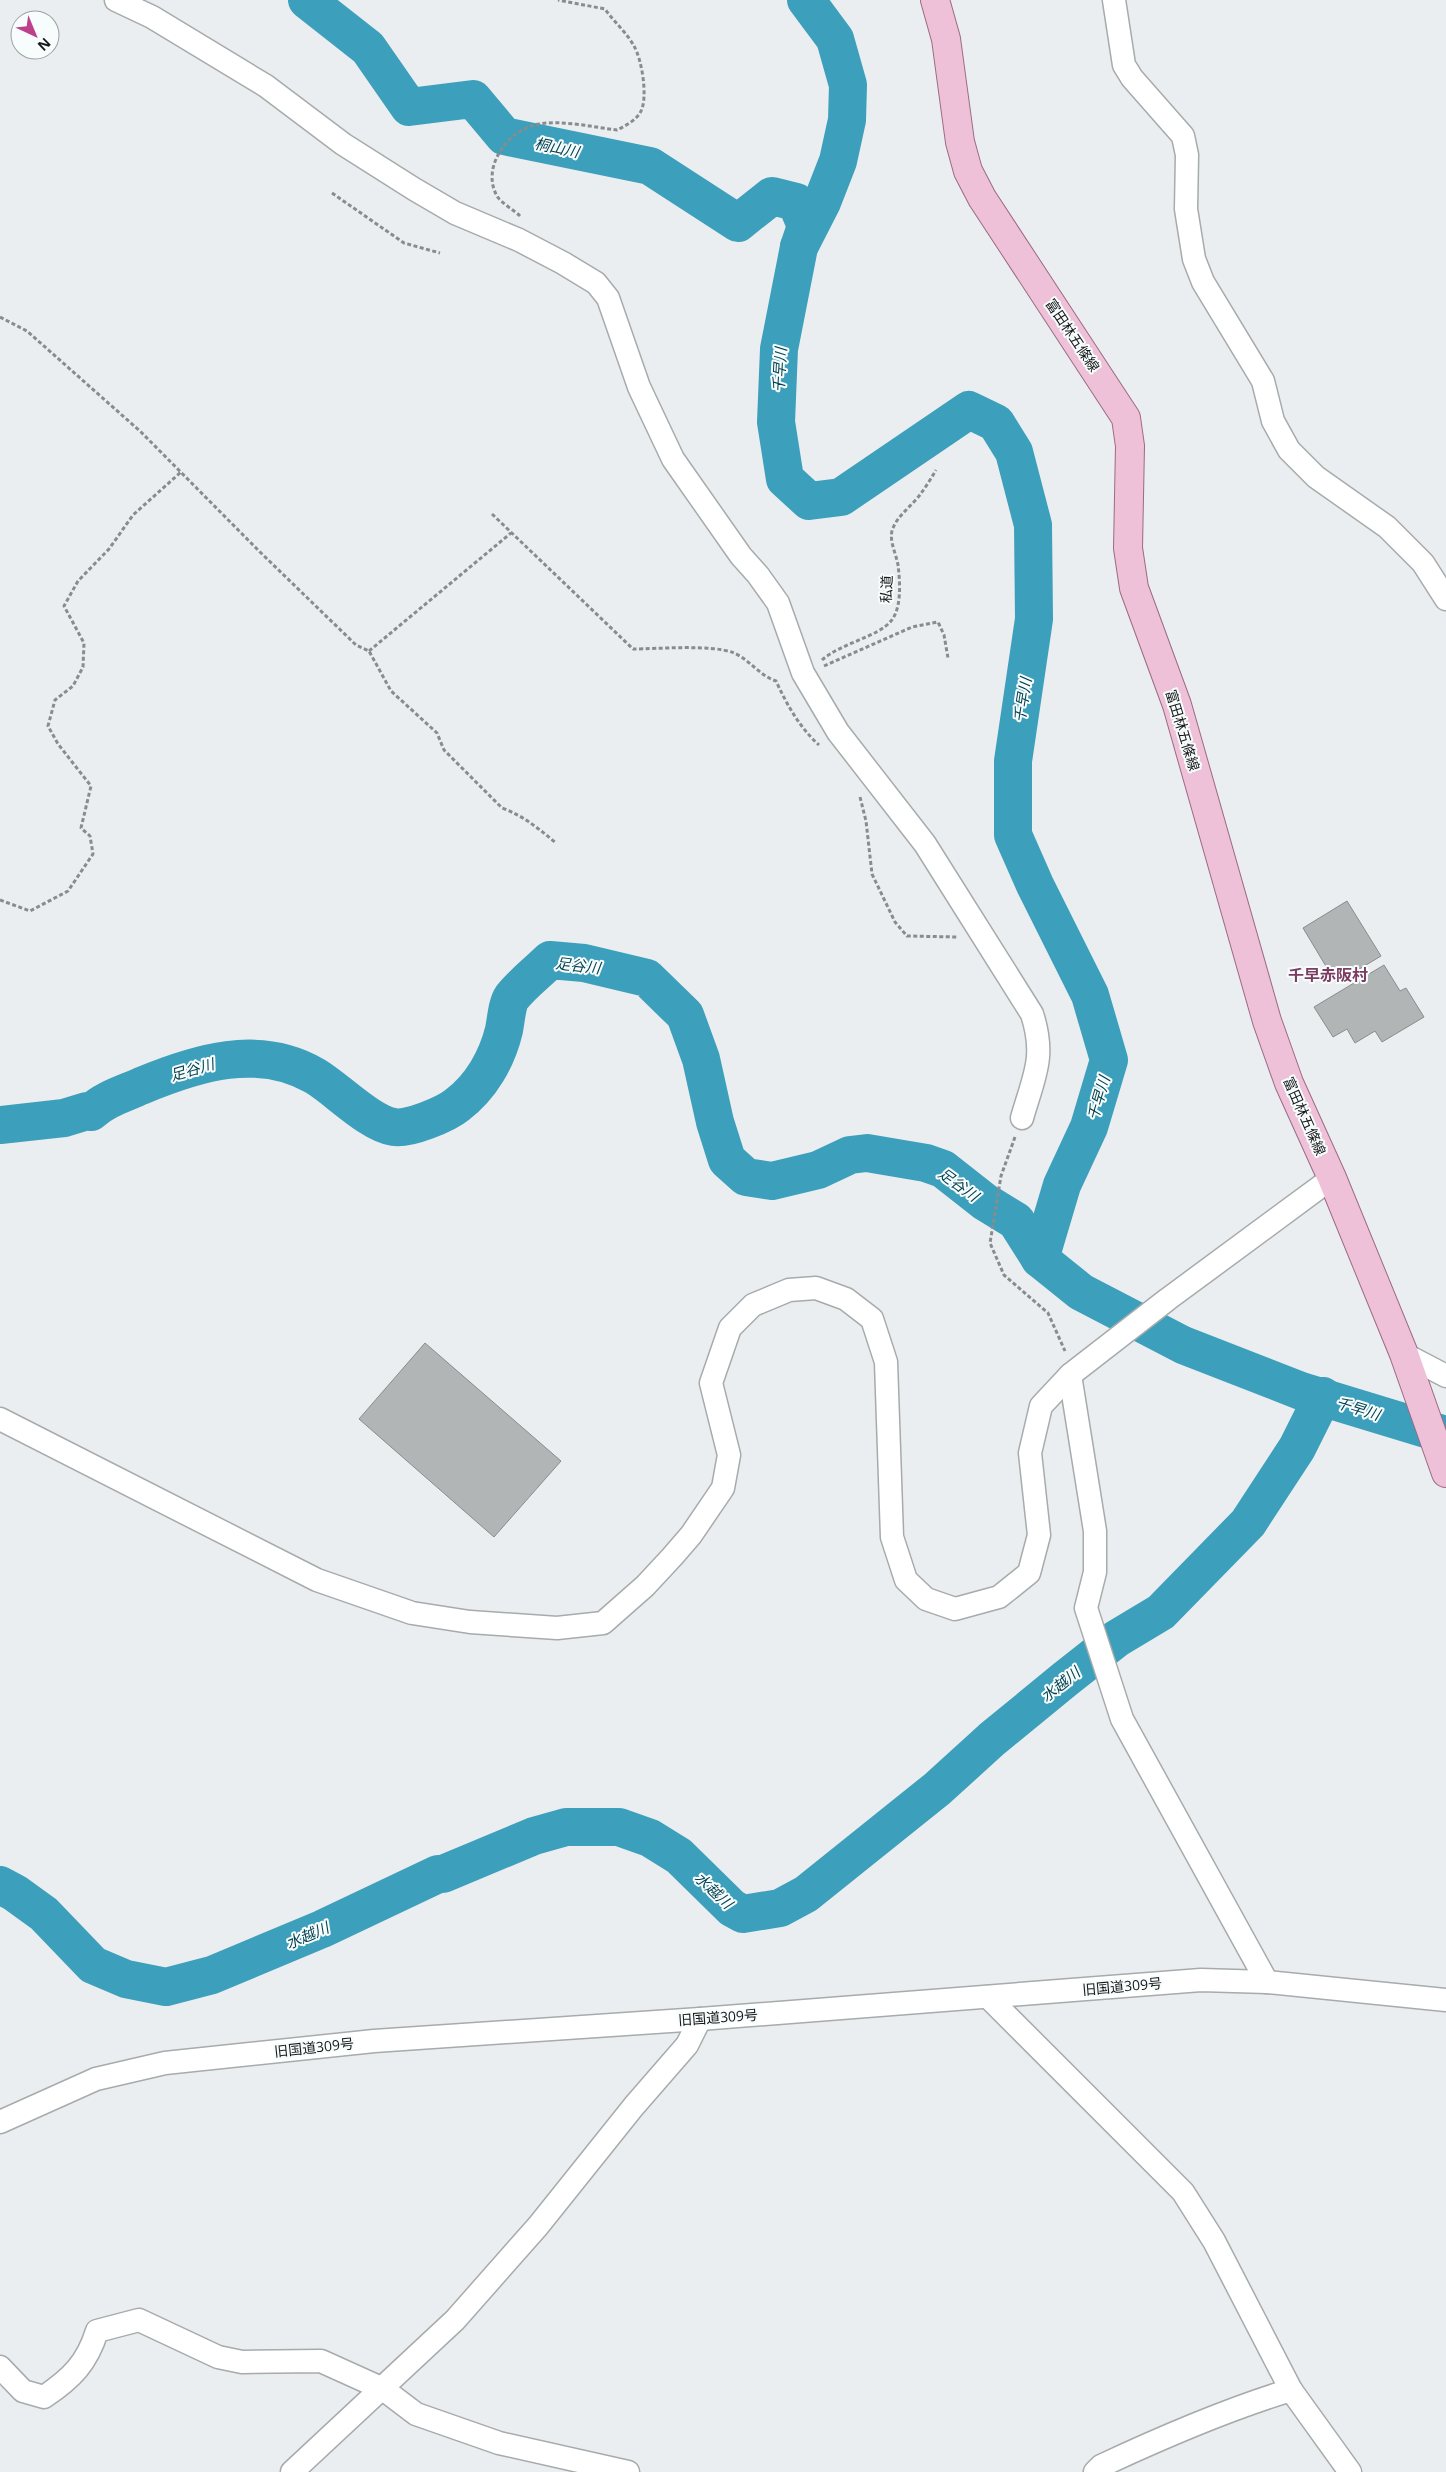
<svg xmlns="http://www.w3.org/2000/svg" width="1446" height="2472" font-family="'Open Sans','Noto Sans JP',sans-serif">
	<rect width="100%" height="100%" fill="#eaeef0"/>
	<g fill="none" stroke-linecap="round" stroke-linejoin="round">
		<!-- river -->
		<g stroke="#3c9fbb" stroke-width="38">
			<path d="M307,0L368,48L409,107L473,99L504,136L650,166L738,223L772,196L796,202L806,226L799,247"/>
			<path d="M806,0L835,39L848,85L847,120L838,161L822,202L799,247L779,349L776,422L785,479L809,501L841,497L969,410L996,423L1014,452L1033,525L1034,619L1013,761V835L1035,885L1090,995L1109,1060L1089,1127L1062,1185L1040,1259"/>
			<path d="M0,1125L64,1118L87,1111L91,1112C105,1099 123,1094 141,1086C196,1063 259,1043 315,1076C337,1089 369,1123 394,1127C408,1130 446,1114 457,1105C481,1087 497,1059 504,1030C506,1020 507,1004 512,997C523,983 538,972 550,960L584,963L647,978L685,1015L701,1059L715,1122L727,1160L746,1177L772,1181L818,1170L850,1155L867,1153L926,1163L943,1169L985,1202L1016,1221L1040,1259L1081,1292L1183,1345L1301,1391L1446,1435"/>
			<path d="M0,1885L15,1893L44,1914L93,1965L126,1979L166,1987L212,1975L322,1929L438,1874H443L534,1836L566,1827H619L650,1838L679,1856L732,1908L743,1914L780,1908L806,1894L937,1789L992,1739L1064,1680L1116,1639L1161,1612L1248,1523L1297,1448L1323,1396"/>
		</g>
	</g>
	<!-- building -->
	<g fill="#b1b5b6" stroke="#888c8d">
		<path d="M1347,901L1381,956L1336,983L1303,928Z"/>
		<path d="M1384,965L1400,991L1406,988L1424,1017L1382,1042L1375,1031L1355,1043L1347,1029L1333,1037L1314,1007Z"/>
		<path d="M425,1343L561,1461L494,1537L359,1419Z"/>
	</g>
	<g fill="none" stroke-linecap="round" stroke-linejoin="round">
		<defs>
			<g id="minor">
				<path d="M116,0L152,17L266,86L343,144L414,189L455,213L519,240L563,263L596,283L608,298L639,387L673,459L741,556L758,575L778,603L803,673L838,732L925,844L1032,1014C1046,1057 1034,1076 1022,1118"/>
				<path d="M1114,0L1124,65L1132,78L1183,136L1187,155L1186,209L1194,259L1203,282L1263,381L1273,421L1289,450L1316,477L1387,527L1423,563L1446,599"/>
				<path d="M1404,1354L1446,1376"/>
				<path d="M1070,1375L1095,1531V1572L1086,1608L1122,1719L1267,1982"/>
				<path d="M0,1419L317,1580L412,1613L470,1622L557,1628L603,1623L645,1586L672,1557L691,1535L723,1488L729,1455L711,1383L730,1328L753,1305L789,1290L816,1288L846,1299L872,1319L886,1362L892,1537L906,1580L926,1599L955,1609L999,1597L1029,1573L1039,1535L1030,1453L1041,1406L1070,1375L1168,1299L1332,1178"/>
				<path d="M988,1997L1183,2192L1214,2241L1291,2390L1350,2472"/>
				<path d="M0,2122L96,2079L165,2063L374,2041L700,2019L1201,1980L1267,1982L1446,2000"/>
				<path d="M0,2367L23,2391L44,2397C72,2378 87,2363 97,2331L139,2320L218,2357L242,2362L321,2361L383,2389L416,2414L499,2443L628,2472"/>
				<path d="M292,2472L455,2320L538,2226L634,2106L687,2045L700,2019"/>
				<path d="M1095,2472L1101,2466C1163,2437 1225,2410 1291,2390"/>
			</g>
			<path id="major" d="M935,0L946,39L960,142L968,171L982,198L1126,418L1130,446L1128,548L1134,588L1177,705L1267,1021L1289,1083L1332,1178L1404,1354L1446,1473"/>
		</defs>
		<!-- minor casing -->
		<use href="#minor" stroke="#a6abac" stroke-width="25"/>
		<!-- major casing -->
		<use href="#major" stroke="#9b6b84" stroke-width="30"/>
		<!-- path -->
		<g stroke="#898c8e" stroke-width="3" stroke-dasharray="4 2.5" stroke-linecap="butt">
			<path d="M332,193L404,243L440,253"/>
			<path d="M520,216C514,210 501,203 497,196C480,166 510,128 539,124C563,120 592,127 617,130C625,126 637,120 641,111C648,97 642,60 634,46C627,33 614,22 605,9L558,0"/>
			<path d="M0,317L27,331L141,432L260,552L356,645L369,651L391,691L437,733L444,750L502,808C524,816 539,829 556,843"/>
			<path d="M492,514L633,649C658,649 712,644 734,653C750,660 760,676 776,681C787,705 800,728 819,745"/>
			<path d="M369,651L511,533"/>
			<path d="M822,660C841,643 878,637 891,621C902,608 900,581 898,565C896,553 888,539 893,528C898,515 914,504 922,492C927,485 932,477 936,470"/>
			<path d="M824,666L912,627L938,622L944,635L948,658"/>
			<path d="M860,797L866,821L872,874L895,922L907,936L958,937"/>
			<path d="M0,900L30,911L68,891L93,854L90,836L81,828L91,786L58,744L48,726L55,700L73,686L83,667L84,643L64,606L78,581L109,549L133,515L181,472"/>
			<path d="M1015,1137L1001,1176L990,1243L1004,1275L1048,1313L1065,1351"/>
		</g>
		<!-- minor -->
		<use href="#minor" stroke="#fff" stroke-width="22"/>
		<!-- major -->
		<use href="#major" stroke="#eec1d8" stroke-width="28"/>
	</g>
	<g text-anchor="middle" dominant-baseline="central" stroke-width="4" stroke-linejoin="round" paint-order="stroke">
		<!-- street labels -->
		<g font-size="14" fill="#171819" stroke="#f7fcfd">
			<text transform="translate(1073 335) rotate(56)">富田林五條線</text>
			<text transform="translate(886 589) rotate(-88)">私道</text>
			<text transform="translate(1183 730) rotate(73)">富田林五條線</text>
			<text transform="translate(1305 1116) rotate(66)">富田林五條線</text>
			<text transform="translate(1122 1986) rotate(-5)">旧国道309号</text>
			<text transform="translate(718 2017) rotate(-4)">旧国道309号</text>
			<text transform="translate(314 2047) rotate(-6)">旧国道309号</text>
		</g>
		<!-- water labels -->
		<g font-size="15" font-style="italic" fill="#003f4e" stroke="#f7fcfd">
			<text transform="translate(557 147) rotate(12)">桐山川</text>
			<text transform="translate(779 370) rotate(-87)">千早川</text>
			<text transform="translate(1022 700) rotate(-81)">千早川</text>
			<text transform="translate(578 965) rotate(7)">足谷川</text>
			<text transform="translate(192 1069) rotate(-16)">足谷川</text>
			<text transform="translate(1098 1098) rotate(-74)">千早川</text>
			<text transform="translate(959 1184) rotate(36)">足谷川</text>
			<text transform="translate(1358 1408) rotate(17)">千早川</text>
			<text transform="translate(1060 1684) rotate(-39)">水越川</text>
			<text transform="translate(714 1890) rotate(43)">水越川</text>
			<text transform="translate(307 1935) rotate(-23)">水越川</text>
		</g>
		<!-- quarter labels -->
		<g font-size="16" font-weight="bold" fill="#7c3c60" stroke="#f7fcfd">
			<text x="1328" y="975">千早赤阪村</text>
		</g>
	</g>
	<!-- north arrow -->
	<g transform="translate(35 35) rotate(136)"><circle r="24" fill="#f7fcfd" stroke="#9da1a2"/>
	<path d="M0-4L9 19L0 12L-9 19Z" fill="#be3f8b"/>
	<text y="-8" font-size="14" font-weight="bold" text-anchor="middle" fill="#171819">N</text>
	</g>
</svg>
